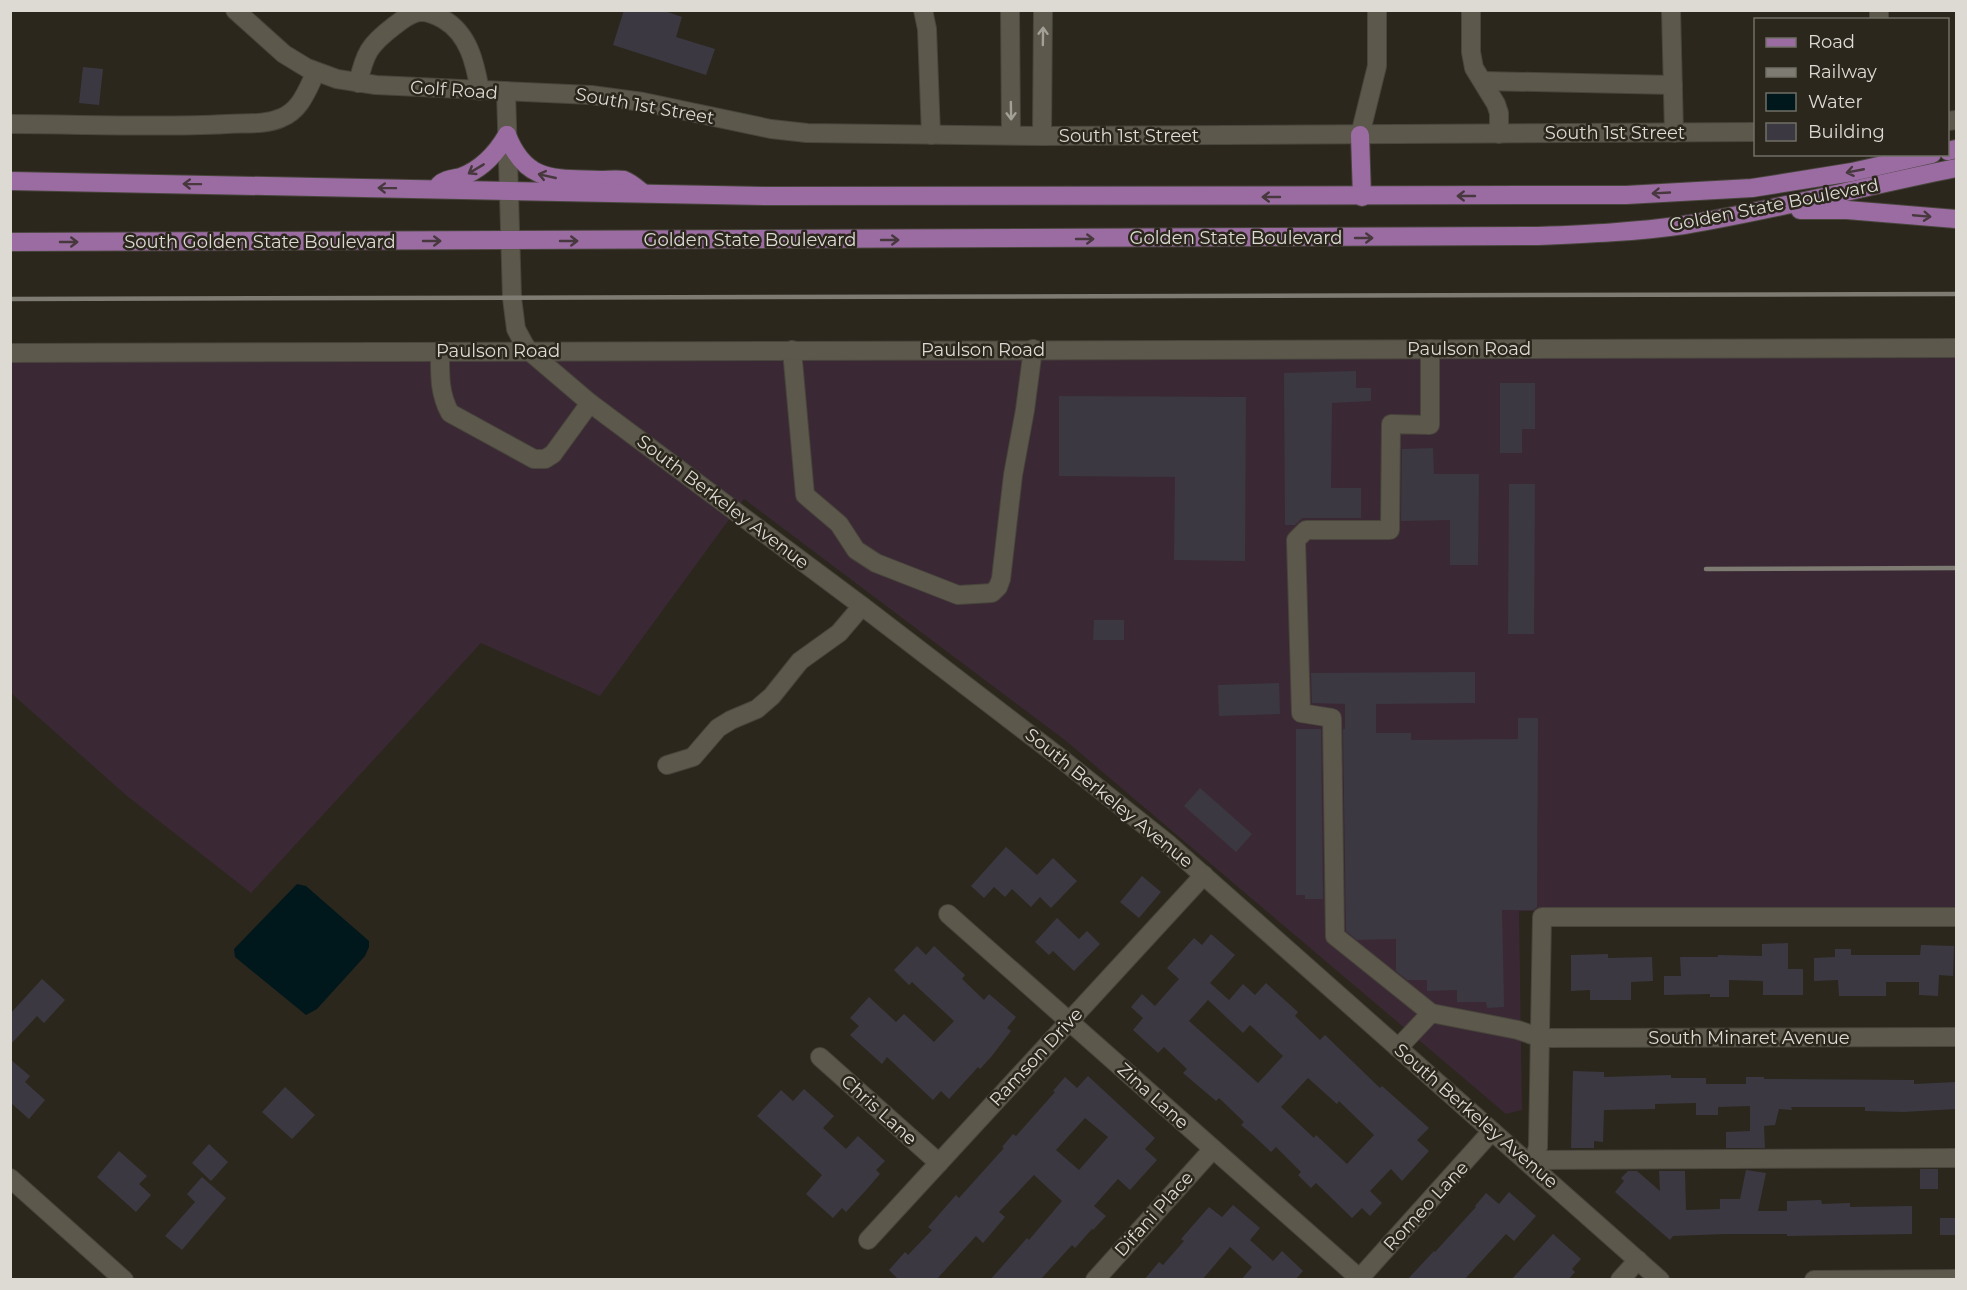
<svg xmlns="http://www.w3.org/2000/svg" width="1967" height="1290" font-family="Montserrat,sans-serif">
	<rect width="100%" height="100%" fill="#2b271d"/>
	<!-- industrial -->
	<path fill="#3a2934" d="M1956,349V911H1519L1522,1110L1506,1114L1066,741L744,499L600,696L481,643L251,893L127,796L11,693V359Z"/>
	<!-- water -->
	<path fill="#00181c" d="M297,884L306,886L369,941V947L365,956L317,1009L306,1015L235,957L234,949Z"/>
	<!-- building -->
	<g fill="#3b3842" fill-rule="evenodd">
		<path d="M624,10H662L682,17L676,37L715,49L706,75L613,45Z"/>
		<path d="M83,67L103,69L99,105L79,103Z"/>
		<path d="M1356,371V388H1371V401L1332,403L1331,488H1361V518H1302L1295,525H1285L1284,373Z"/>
		<path d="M1500,383H1535V429H1522V453H1500Z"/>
		<path d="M1059,396L1246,397L1245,561L1174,560L1175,477L1059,476Z"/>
		<path d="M1433,448L1434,474H1479L1478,565H1450V520L1401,521L1402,449Z"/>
		<path d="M1509,484H1535L1534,634H1508Z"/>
		<path d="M1094,620H1124V640H1093Z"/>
		<path d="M1475,672V703L1376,704V733H1411V740L1518,739V718H1538L1537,907L1533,910H1502L1504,1007L1487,1008L1486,1002H1457V990L1427,991V980H1407L1396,971V939L1357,940L1346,931L1343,729H1345V704L1312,703L1311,673Z"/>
		<path d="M1279,683L1280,714L1219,716L1218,685Z"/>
		<path d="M1296,729H1321L1323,899H1305V895H1296Z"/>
		<path d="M1200,788L1252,834L1236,852L1184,806Z"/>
		<path d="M1006,847L1037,875L1053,858L1077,881L1051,908L1040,897L1031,907L1012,889L1005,897L994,887L984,898L971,886Z"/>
		<path d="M1142,876L1161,892L1139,918L1120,902Z"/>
		<path d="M1057,918L1079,939L1087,931L1100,944L1074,971L1053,951L1049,955L1035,942Z"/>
		<path d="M1211,934L1235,955L1210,983L1229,1000L1243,984L1255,995L1266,983L1298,1012L1295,1016L1320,1040L1325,1035L1380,1088L1382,1086L1429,1128L1417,1140L1429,1151L1402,1181L1391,1169L1370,1191L1382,1203L1370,1216L1362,1208L1352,1218L1316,1183L1311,1188L1298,1175L1301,1172L1276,1147L1271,1152L1254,1136L1241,1125L1244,1122L1219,1098L1216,1101L1183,1073L1187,1069L1164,1047L1158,1053L1133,1030L1143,1018L1131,1007L1142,994L1155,1006L1179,979L1167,968L1194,938L1202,945ZM1208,1000L1243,1033L1250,1025L1283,1056L1258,1083L1189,1021ZM1308,1078L1337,1104L1339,1101L1374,1135L1347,1164L1316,1135L1314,1138L1281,1107Z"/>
		<path d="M1788,943V969H1803V995H1763V981L1729,980V997H1710V994L1664,995V976H1681L1680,957H1718V955L1762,956V944Z"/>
		<path d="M1921,945L1954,946L1953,976L1939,975L1938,996L1919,995V982H1886V996H1839L1838,980L1814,981V958L1835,957V949H1851V955H1920Z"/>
		<path d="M917,946L926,955L934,946L965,975L962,979L984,1000L989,994L1016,1017L1007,1028L1011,1031L991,1057L980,1069L978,1067L949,1099L941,1091L933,1100L887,1057L882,1064L850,1035L859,1026L850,1018L869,997L896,1022L904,1014L934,1042L954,1021L912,982L909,985L894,970Z"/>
		<path d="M1608,954V958L1652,957L1653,981L1631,982V1000H1590V990L1571,991V955Z"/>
		<path d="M42,979L65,1000L44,1023L37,1016L10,1045V1014Z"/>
		<path d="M10,1059L30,1076L25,1082L45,1100L29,1119L10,1102Z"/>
		<path d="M1573,1071L1604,1072V1077L1671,1075V1078H1706V1084H1746V1077H1764V1079L1914,1080V1084L1956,1082V1109L1903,1112L1865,1111V1107H1791L1792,1110L1779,1109L1775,1125L1764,1126L1765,1148H1726V1132L1750,1131V1106L1718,1107V1115H1696V1103L1655,1104V1109L1604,1110L1603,1142L1594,1141V1148H1571Z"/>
		<path d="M1088,1076L1155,1138L1145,1149L1157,1160L1130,1190L1118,1179L1094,1206L1106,1216L1093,1230L1092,1229L1075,1248L1072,1245L1040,1280H990L1027,1238L1029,1240L1062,1201L1034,1175L999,1212L1005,1217L983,1243L976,1236L936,1280H899L889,1270L905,1252L908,1255L932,1230L928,1227L956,1195L959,1198L1004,1148L1002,1147L1013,1134L1016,1136L1055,1092L1053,1091L1065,1077L1077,1088ZM1085,1118L1108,1137L1079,1170L1056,1150Z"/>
		<path d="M285,1087L315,1115L292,1139L262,1112Z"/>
		<path d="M804,1089L834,1116L823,1128L846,1149L858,1136L885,1161L876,1170L880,1174L867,1189L846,1212L842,1208L833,1218L806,1194L822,1175L757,1116L781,1090L793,1101Z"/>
		<path d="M209,1144L228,1162L211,1181L192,1163Z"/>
		<path d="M119,1151L147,1176L139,1184L151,1195L136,1212L97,1177Z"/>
		<rect x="1920" y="1169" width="18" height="20"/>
		<path d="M1746,1170L1766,1173L1758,1211H1787V1201L1821,1200L1822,1204L1850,1203V1207L1912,1206V1234L1787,1236V1234H1725L1673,1236L1670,1240L1615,1192L1624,1181L1621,1178L1628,1171H1637L1660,1191L1659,1171H1685L1686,1210L1720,1209V1199H1740Z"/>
		<path d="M202,1177L226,1198L182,1250L165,1236L195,1202L187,1194Z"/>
		<path d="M1509,1192L1536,1216L1514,1241L1506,1234L1464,1280H1407L1434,1251L1435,1252L1476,1207L1475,1206L1486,1193L1499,1204Z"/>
		<path d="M1233,1205L1260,1228L1250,1240L1273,1261L1282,1251L1303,1271L1295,1280H1241L1252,1267L1230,1247L1202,1280H1144L1159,1262L1163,1265L1184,1241L1181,1239L1209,1207L1222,1217Z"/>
		<rect x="1940" y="1218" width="16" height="17"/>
		<path d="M1553,1234L1581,1259L1572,1269L1575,1272L1568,1280H1511Z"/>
	</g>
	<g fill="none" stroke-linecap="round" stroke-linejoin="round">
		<defs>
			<g id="minor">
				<path d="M235,10L284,54L307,68L337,79L376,85L591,95L643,102L771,129L807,133L1042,136L1756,132"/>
				<path d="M923,10L927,29L931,135"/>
				<path d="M1010,10L1011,135"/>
				<path d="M1471,10V52L1474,68L1496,104L1499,113V134"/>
				<path d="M1671,10L1674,133"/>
				<path d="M1879,10V20"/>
				<path d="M1483,81L1673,85"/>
				<path d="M358,83C365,53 369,45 394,26C413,11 421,7 443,19C469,34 475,63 480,91"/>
				<path d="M506,91L512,298L516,329L524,344L529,351L590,403L862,606L1059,757L1167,843L1660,1280"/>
				<path d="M1948,121L1956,120"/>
				<path d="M10,124C82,124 155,128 227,124C244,123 265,125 281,118C301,110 307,90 316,72"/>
				<path d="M1360,135L1377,66V10"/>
				<path d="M1042,136L1043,10"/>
				<path d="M792,350L805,495L839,524L856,550L876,563L958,595L992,593L998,587L1001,579L1013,475L1025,410L1033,349"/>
				<path d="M440,351C440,374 439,393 450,413L534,459H545L553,454L590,403"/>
				<path d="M10,353L1956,348"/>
				<path d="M667,765L693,757L718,728L731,720L757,709L772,696L800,661L839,633L862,606"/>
				<path d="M948,914L1359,1278"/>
				<path d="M1431,1013L1518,1030L1541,1038L1956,1037"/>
				<path d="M1398,1048L1431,1013L1335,936L1332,718L1301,713L1296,540L1306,530H1390L1391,424L1430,425V349"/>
				<path d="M820,1057L939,1163"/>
				<path d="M1535,1160L1956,1158"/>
				<path d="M1532,1166L1538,1147L1542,917H1956"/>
				<path d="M10,1178L124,1280"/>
				<path d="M868,1240L1204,875"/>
				<path d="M1095,1280L1213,1149"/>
				<path d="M1358,1280L1492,1131"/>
				<path d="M1620,1280L1638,1260"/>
				<path d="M1814,1280L1956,1279"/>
			</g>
			<g id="major">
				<path d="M507,135C526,184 556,178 600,180C608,180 617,179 624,180C630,182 638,189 643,193"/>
				<path d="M1360,135L1362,197"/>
				<path d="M1948,151L1956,149"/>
				<path d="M10,181L765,196L1626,195L1752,188L1852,172L1932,154"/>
				<path d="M439,185C445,179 453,179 461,177C482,169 496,154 507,135"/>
				<path d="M1800,210H1847L1956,219"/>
				<path d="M10,242L1538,236C1587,234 1636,232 1684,225C1775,210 1866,186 1956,168"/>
			</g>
		</defs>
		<!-- minor casing -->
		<use href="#minor" stroke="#48453c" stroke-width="20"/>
		<!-- major casing -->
		<use href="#major" stroke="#48453c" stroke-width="20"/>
		<!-- minor -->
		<use href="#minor" stroke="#5c584c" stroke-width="18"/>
		<!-- major -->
		<use href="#major" stroke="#9a6ca2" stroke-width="18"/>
		<!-- rail -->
		<g stroke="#7e7b73" stroke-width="4.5">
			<path d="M10,299L1956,294"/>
			<path d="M1706,569L1956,568"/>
		</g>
	</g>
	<!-- one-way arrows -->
	<defs><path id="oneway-shaft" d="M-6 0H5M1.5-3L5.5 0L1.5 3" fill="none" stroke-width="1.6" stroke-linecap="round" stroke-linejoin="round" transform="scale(1.5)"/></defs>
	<g stroke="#a3a097">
		<use href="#oneway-shaft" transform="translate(1043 36) rotate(-89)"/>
		<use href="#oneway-shaft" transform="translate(1011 111) rotate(89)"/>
	</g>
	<g stroke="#47383e">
		<use href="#oneway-shaft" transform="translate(476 169) rotate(149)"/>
		<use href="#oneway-shaft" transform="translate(1855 171) rotate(169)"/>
		<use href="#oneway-shaft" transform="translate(547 176) rotate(-167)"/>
		<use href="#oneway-shaft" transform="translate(192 184) rotate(-179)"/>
		<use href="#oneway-shaft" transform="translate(387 188) rotate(-179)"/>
		<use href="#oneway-shaft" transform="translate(1661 193) rotate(177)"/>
		<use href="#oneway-shaft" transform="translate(1466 196) rotate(180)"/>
		<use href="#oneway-shaft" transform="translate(1271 197) rotate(180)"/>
		<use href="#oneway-shaft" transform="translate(1922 216) rotate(5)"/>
		<use href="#oneway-shaft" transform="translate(1364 238)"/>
		<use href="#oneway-shaft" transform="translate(1085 239)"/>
		<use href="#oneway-shaft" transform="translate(890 240)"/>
		<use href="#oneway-shaft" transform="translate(432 241)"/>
		<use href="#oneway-shaft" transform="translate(569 241)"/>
		<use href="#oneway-shaft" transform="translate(69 242)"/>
	</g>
	<g text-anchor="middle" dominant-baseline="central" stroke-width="5" stroke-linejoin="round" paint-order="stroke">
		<!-- street labels -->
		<g font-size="18" fill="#dddad4" stroke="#2b271d">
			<text transform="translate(454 90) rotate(4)">Golf Road</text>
			<text transform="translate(645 106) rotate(10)">South 1st Street</text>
			<text x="1615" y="133">South 1st Street</text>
			<text x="1129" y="136">South 1st Street</text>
			<text transform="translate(1774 205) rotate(-11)">Golden State Boulevard</text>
			<text x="1236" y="238">Golden State Boulevard</text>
			<text x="750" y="240">Golden State Boulevard</text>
			<text x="260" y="242">South Golden State Boulevard</text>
			<text x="1469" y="349">Paulson Road</text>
			<text x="983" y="350">Paulson Road</text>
			<text x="498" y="351">Paulson Road</text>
			<text transform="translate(723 502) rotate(37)">South Berkeley Avenue</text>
			<text transform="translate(1109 798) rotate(39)">South Berkeley Avenue</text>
			<text x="1749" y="1038">South Minaret Avenue</text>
			<text transform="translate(1036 1057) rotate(-47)">Ramson Drive</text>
			<text transform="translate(1153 1096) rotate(42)">Zina Lane</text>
			<text transform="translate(879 1110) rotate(42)">Chris Lane</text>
			<text transform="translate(1476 1116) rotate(41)">South Berkeley Avenue</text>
			<text transform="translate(1426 1206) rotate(-47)">Romeo Lane</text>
			<text transform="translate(1154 1214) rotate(-48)">Difani Place</text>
		</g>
	</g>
	<!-- border -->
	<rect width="1967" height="1290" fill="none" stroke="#dddad4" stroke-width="24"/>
	<!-- legend -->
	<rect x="1754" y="18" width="195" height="138" fill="#2b271d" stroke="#726f66" stroke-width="1.5"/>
	<rect x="1766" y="38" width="30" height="9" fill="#9a6ca2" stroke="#726f66" stroke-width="1.5"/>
	<text x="1808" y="48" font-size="18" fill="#dddad4">Road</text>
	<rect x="1766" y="68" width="30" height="9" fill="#7e7b73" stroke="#726f66" stroke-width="1.5"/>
	<text x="1808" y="78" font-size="18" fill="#dddad4">Railway</text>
	<rect x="1766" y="93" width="30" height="18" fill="#00181c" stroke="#726f66" stroke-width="1.5"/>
	<text x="1808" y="108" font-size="18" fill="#dddad4">Water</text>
	<rect x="1766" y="123" width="30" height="18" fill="#3b3842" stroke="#726f66" stroke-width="1.5"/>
	<text x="1808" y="138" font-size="18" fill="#dddad4">Building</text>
</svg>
